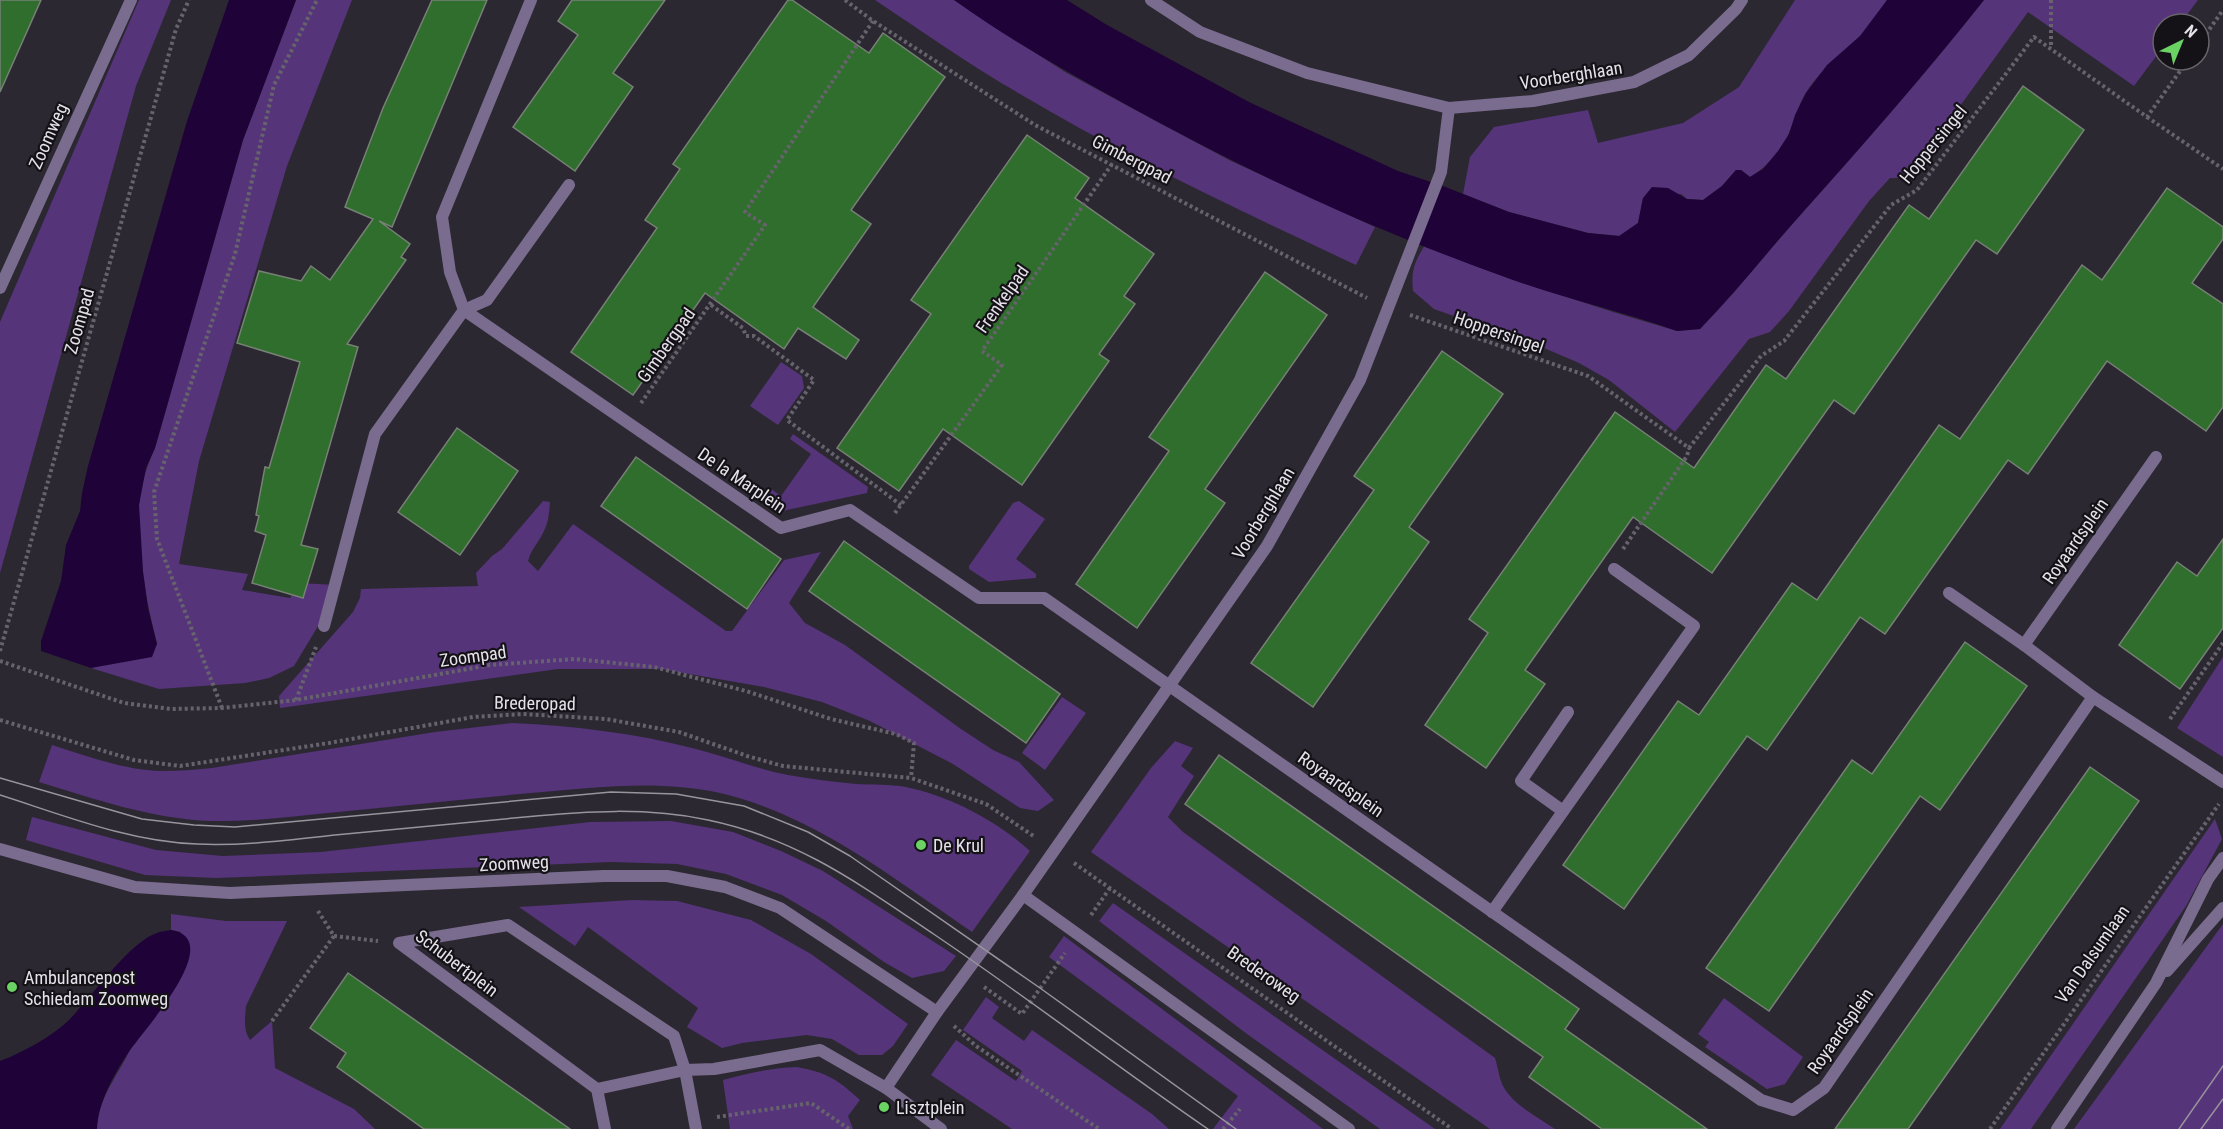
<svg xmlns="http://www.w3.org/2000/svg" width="2223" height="1129" font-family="'Roboto Condensed',sans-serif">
	<rect width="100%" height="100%" fill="#2c2832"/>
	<!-- green -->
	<g fill="#55347a">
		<path d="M139,0H171L136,86L0,573V322Z"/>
		<path d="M296,0H352L287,166L199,461L179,564L248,574L242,590L290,598L298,583L336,585L335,598L294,666L269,678L245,683L159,689L91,668L107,664L157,644C146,600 137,552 139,506C140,486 147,466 155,448L243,140Z"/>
		<path d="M875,0H954L1065,72L1152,119L1231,161L1375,227L1356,265C1243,212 1128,158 1020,94C970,65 923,32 875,0Z"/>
		<path d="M1795,0H1887C1879,13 1870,26 1859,37C1840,56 1819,71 1805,94C1798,106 1795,120 1789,133C1782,151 1767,167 1750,177L1741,170H1736L1722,186L1703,200L1687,199L1681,194L1643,198L1638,223L1620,236L1588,233L1509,212L1463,194L1470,157L1494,127L1588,110L1598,143L1683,123L1739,87Z"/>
		<path d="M1984,0H2198L2180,24H2163V47L2134,86L2028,12L1921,160L1905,178H1890L1869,201L1789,311L1770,332L1749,339L1675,432L1609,380L1579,363L1544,348L1434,309L1413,291C1411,270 1414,263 1425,245L1511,279L1613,312L1677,331L1700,329C1736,292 1768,251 1803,212C1865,143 1926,73 1984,0Z"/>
		<path d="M781,362L802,376L804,388L778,425L750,406Z"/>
		<path d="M793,434L868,487L867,493L782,511L765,497L767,486L781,496L811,454L790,439Z"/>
		<path d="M543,501L550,502C549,512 549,521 544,531C539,542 531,549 528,561L538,571L573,524L726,631H732L784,560L821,552L789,603L805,623L845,645L961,729L993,750L1019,762L1054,800L1038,811L1020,808L953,764L870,721L822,702L764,687L661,669H558L280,708L279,696L353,612L360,598L361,589L478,586L476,573L492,556L502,549Z"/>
		<path d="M1019,501L1045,519L1016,559L1036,574V578L989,582L969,569V566L1013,503Z"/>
		<path d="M2223,657V757L2177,728Z"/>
		<path d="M1062,697L1086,713L1045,770L1022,753Z"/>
		<path d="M512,723C575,726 635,733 696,749C727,757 757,769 788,775C810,779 834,782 856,784C872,785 890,784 906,787C950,796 997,821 1030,851L972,932C893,878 814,815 720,793C665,781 608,786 554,791C482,797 410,805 338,812C297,816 253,822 211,821C152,819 95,799 39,782L52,745C87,756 124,770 161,771C178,771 195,770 212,768L435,732Z"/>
		<path d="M1175,741L1193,748L1181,766L1194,776L1168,817L1183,832L1495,1058C1498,1067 1499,1078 1503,1086C1513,1105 1538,1117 1555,1129H1490L1091,852L1151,768Z"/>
		<path d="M32,817L156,850L223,856L321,852L590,822L671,821L733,832L781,851L823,871L956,956L944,971L912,978L884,962L826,921L782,895L726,874L677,864L611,862L216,878L145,875L26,840Z"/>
		<path d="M2215,819L2222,839L2186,906L2031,1129H2000Z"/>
		<path d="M632,900L677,901L751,920L811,954L908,1024L893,1046L882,1055H859L832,1039L807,1035L742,1043L722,1048L687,1027L698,1008L588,927L575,946L519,907Z"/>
		<path d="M1113,903L1435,1129H1380L1247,1034L1099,921Z"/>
		<path d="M171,914L226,921H287L246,1006C245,1017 243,1030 250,1040L272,1021L275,1068L354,1109L375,1129H97C98,1099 116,1078 129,1052C148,1013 164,972 181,932L171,930Z"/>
		<path d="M2223,924V1129H2074Z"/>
		<path d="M1064,936L1323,1129H1213L1238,1096L1049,957Z"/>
		<path d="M986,997L999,1007L992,1018L1024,1041L1032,1030L1152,1114L1169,1129H1012L931,1075L956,1040L1016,1081L1022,1071L963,1030Z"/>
		<path d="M1724,998L1803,1057L1785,1084L1767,1089L1705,1047L1709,1042L1698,1034Z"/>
		<path d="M797,1067C828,1073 837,1079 860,1100L848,1116L853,1129H730L723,1080C748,1073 771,1068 797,1067Z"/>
	</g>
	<!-- water -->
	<g fill="#1f0338">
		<path d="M229,0H296L243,140L155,448L146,468L139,505L143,571L148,608L157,644L152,657L91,668L41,651V641L61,581L66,545L80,511L82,493L88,466L187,121Z"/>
		<path d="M954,0H1067L1107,25L1249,102L1398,171L1443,186L1509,212L1588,233L1619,236L1638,223L1643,198L1652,187L1668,188L1687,199L1703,200L1722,186L1736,170H1741L1750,177L1763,169L1778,151L1789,134L1795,115L1806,93L1827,65L1860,36L1887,0H1984C1926,73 1865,143 1803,212C1768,251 1736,292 1700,329L1677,331C1623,312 1567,299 1513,280C1378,232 1249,173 1125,104C1067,72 1008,39 954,0Z"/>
		<path d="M171,930C228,939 142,1032 128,1053C114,1075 98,1102 97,1129H0V1061C24,1052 49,1038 68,1021C90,999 130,941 157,933C161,931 167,931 171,930Z"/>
	</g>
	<!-- building -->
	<g fill="#2f6e2c" stroke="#778176" stroke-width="1.5">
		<path d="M0,0H41L0,92Z"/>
		<path d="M432,0H487L392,227L379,221L410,244L401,257L406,260L347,344L358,347L301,545L318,549L303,598L252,583L266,535L255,531L259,516L256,515L265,467L269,468L300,362L237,343L259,271L301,281L311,266L330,280L373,219L345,207L383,108Z"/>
		<path d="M572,0H665L613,73L633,87L575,171L513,127L578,35L558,21Z"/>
		<path d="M788,0H792L869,53L883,33L945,77L851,210L871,224L813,307L859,340L846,359L798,328L784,349L705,293L633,395L571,352L657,228L645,220L680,169L673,164Z"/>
		<path d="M2023,86L2084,130L1997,254L1976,240L1854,414L1834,400L1712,573L1633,517L1525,670L1545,684L1486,768L1425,725L1488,633L1469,619L1615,412L1694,468L1766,365L1786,379L1909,205L1929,219Z"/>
		<path d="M1027,135L1089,178L1075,198L1154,254L1124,296L1135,304L1099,354L1109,361L1022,485L943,429L899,491L837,448L931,314L911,300Z"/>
		<path d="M2167,188L2223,227V239L2192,283L2223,304V407L2206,431L2107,361L2028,474L2008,460L1885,634L1860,617L1767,750L1747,736L1624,909L1563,865L1678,701L1699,715L1792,583L1817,600L1939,425L1960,439L2082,265L2102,280Z"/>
		<path d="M1265,272L1327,315L1205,489L1225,503L1137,628L1076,584L1169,451L1149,437Z"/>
		<path d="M1442,351L1503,394L1409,527L1429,542L1313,707L1251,663L1374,490L1354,476Z"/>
		<path d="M457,428L518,471L460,555L398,512Z"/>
		<path d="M636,457L781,559L747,609L601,506Z"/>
		<path d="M2223,539V628L2180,689L2119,645L2177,562L2197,576Z"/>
		<path d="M844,541L1060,694L1026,743L809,591Z"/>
		<path d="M1965,642L2027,686L1940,810L1920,796L1769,1011L1706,968L1852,760L1872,774Z"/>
		<path d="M1219,755L1579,1009L1565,1029L1707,1129H1602L1529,1077L1543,1057L1185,804Z"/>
		<path d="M2090,767L2139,801L1987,1017L1908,1129H1835Z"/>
		<path d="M348,973L570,1129H424L337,1067L346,1053L310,1028Z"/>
	</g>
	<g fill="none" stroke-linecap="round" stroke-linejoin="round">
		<!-- path -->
		<g stroke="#67636d" stroke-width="4" stroke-dasharray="3 3" stroke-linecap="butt">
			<path d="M845,0L873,21L1035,125L1367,298"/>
			<path d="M2051,0V47"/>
			<path d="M2199,44L2223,10"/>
			<path d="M2147,117L2223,169"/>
			<path d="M711,305L743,328L746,336H754L814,380L787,420L901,505"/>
			<path d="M1410,315L1588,376L1689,448L1761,356L1784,341L1891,205L1917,190L2034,37L2147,117L2188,60"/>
			<path d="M641,403L765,225L745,212L873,21"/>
			<path d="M895,513L1002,365L982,351L1112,164"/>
			<path d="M1623,549L1687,456L1689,448"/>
			<path d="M0,651L176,29L189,0"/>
			<path d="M0,661L124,703L171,709L222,708L296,700L490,665L575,659L654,667L746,691L831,719L896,734L914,743L911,778"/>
			<path d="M296,700L316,647"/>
			<path d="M222,708L157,539L154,492L235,254L274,85L317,0"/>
			<path d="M2170,719L2223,643"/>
			<path d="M0,720L134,760L180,766L329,743L473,717L523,714L606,719L679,732L747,756L783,766L911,778L986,804L1035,837"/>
			<path d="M1074,863L1452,1129"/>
			<path d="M1091,915L1110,888"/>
			<path d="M334,936L378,941"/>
			<path d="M984,987L1022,1014L1065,953"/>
			<path d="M272,1021L334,936L318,911"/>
			<path d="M954,1026L976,1046L1099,1129"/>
			<path d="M717,1117L811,1103L849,1129"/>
			<path d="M1223,1129L1240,1109"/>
			<path d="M1990,1129L2219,804"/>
		</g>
		<!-- service -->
		<g stroke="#7a6c8e" stroke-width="12">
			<path d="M0,288L131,0"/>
			<path d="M464,310L487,300L569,185"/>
			<path d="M1563,811L1521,781L1568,712"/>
		</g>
		<!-- minor -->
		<g stroke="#7a6c8e" stroke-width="12">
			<path d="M531,0L442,217L450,272L464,310L781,528L850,510L979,598H1044L1761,1100L1793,1110L1824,1088L2093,697"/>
			<path d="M1151,0L1200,32L1307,73L1449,108L1533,101L1634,82L1689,55L1736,9L1742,0"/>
			<path d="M1949,593L2024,645L2093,697L2223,782"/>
			<path d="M324,626L375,434L464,310"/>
			<path d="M2024,645L2156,457"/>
			<path d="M0,849L135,887L230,893L604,876H667L725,887L780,908L937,1012"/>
			<path d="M1023,895L1349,1129"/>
			<path d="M1492,912L1694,626L1614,569"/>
			<path d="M886,1088L937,1012L1023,895L1267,546L1360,380L1441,172L1449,108"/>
			<path d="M597,1089L685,1070L714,1069L820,1050L886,1088L941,1129"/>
			<path d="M605,1129L597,1089L399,943L508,925L674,1036L685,1070L696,1129"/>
		</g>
		<!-- tertiary -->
		<g stroke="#7a6c8e" stroke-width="12">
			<path d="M2167,971L2223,908"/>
			<path d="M2057,1129L2156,983L2208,879L2223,858"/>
		</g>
		<!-- tram -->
		<g stroke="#98949c" stroke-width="1.5">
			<path d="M0,778L142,819L194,825L235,827L611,792L676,794L744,806L808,832L850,856L1040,988L1236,1129"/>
			<path d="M0,795C63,815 130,842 197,844C243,846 289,840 335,835C398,829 461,823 525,817C586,811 647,807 708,820C799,839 859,884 935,935C1027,997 1116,1066 1208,1129"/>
			<path d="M2179,1129L2223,1066"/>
			<path d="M2201,1129L2223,1099"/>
		</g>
	</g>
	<!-- markers -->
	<g fill="#6ad364" stroke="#141217" stroke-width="2">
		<circle cx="921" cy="845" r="6"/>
		<circle cx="12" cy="987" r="6"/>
		<circle cx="884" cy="1107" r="6"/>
	</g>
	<g text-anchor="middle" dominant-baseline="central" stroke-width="4.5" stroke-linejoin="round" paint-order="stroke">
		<!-- street labels -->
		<g font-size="18" fill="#e5e2e9" stroke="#141217">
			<text transform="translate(1571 75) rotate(-9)">Voorberghlaan</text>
			<text transform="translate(48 136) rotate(-66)">Zoomweg</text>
			<text transform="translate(1933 144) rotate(-51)">Hoppersingel</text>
			<text transform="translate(1132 159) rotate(27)">Gimbergpad</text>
			<text transform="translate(1002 299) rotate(-55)">Frenkelpad</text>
			<text transform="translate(79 321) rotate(-74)">Zoompad</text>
			<text transform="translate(1499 332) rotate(19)">Hoppersingel</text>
			<text transform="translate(666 345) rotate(-55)">Gimbergpad</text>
			<text transform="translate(742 480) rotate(34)">De la Marplein</text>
			<text transform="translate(1263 513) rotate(-59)">Voorberghlaan</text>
			<text transform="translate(2075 541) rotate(-55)">Royaardsplein</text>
			<text transform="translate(473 656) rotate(-8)">Zoompad</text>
			<text transform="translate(535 703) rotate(1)">Brederopad</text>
			<text transform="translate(1341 784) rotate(35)">Royaardsplein</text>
			<text transform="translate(514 863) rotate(-3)">Zoomweg</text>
			<text transform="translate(2092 954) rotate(-55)">Van Dalsumlaan</text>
			<text transform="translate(457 963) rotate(37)">Schubertplein</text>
			<text transform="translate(1264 974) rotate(35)">Brederoweg</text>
			<text transform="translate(1840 1031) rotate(-55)">Royaardsplein</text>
		</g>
		<!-- poi labels -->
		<g font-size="18" fill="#e5e2e9" stroke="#141217" text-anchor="start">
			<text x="933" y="845">De Krul</text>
			<text x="24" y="977">Ambulancepost<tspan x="24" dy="21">Schiedam Zoomweg</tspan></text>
			<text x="896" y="1107">Lisztplein</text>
		</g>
	</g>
	<!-- north arrow -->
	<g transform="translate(2181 42) rotate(43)"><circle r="28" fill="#141217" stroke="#68656b" stroke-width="1.5"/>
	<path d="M0-4.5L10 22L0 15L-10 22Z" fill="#6ad364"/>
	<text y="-9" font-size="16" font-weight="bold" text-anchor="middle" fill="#e5e2e9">N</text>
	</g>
</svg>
